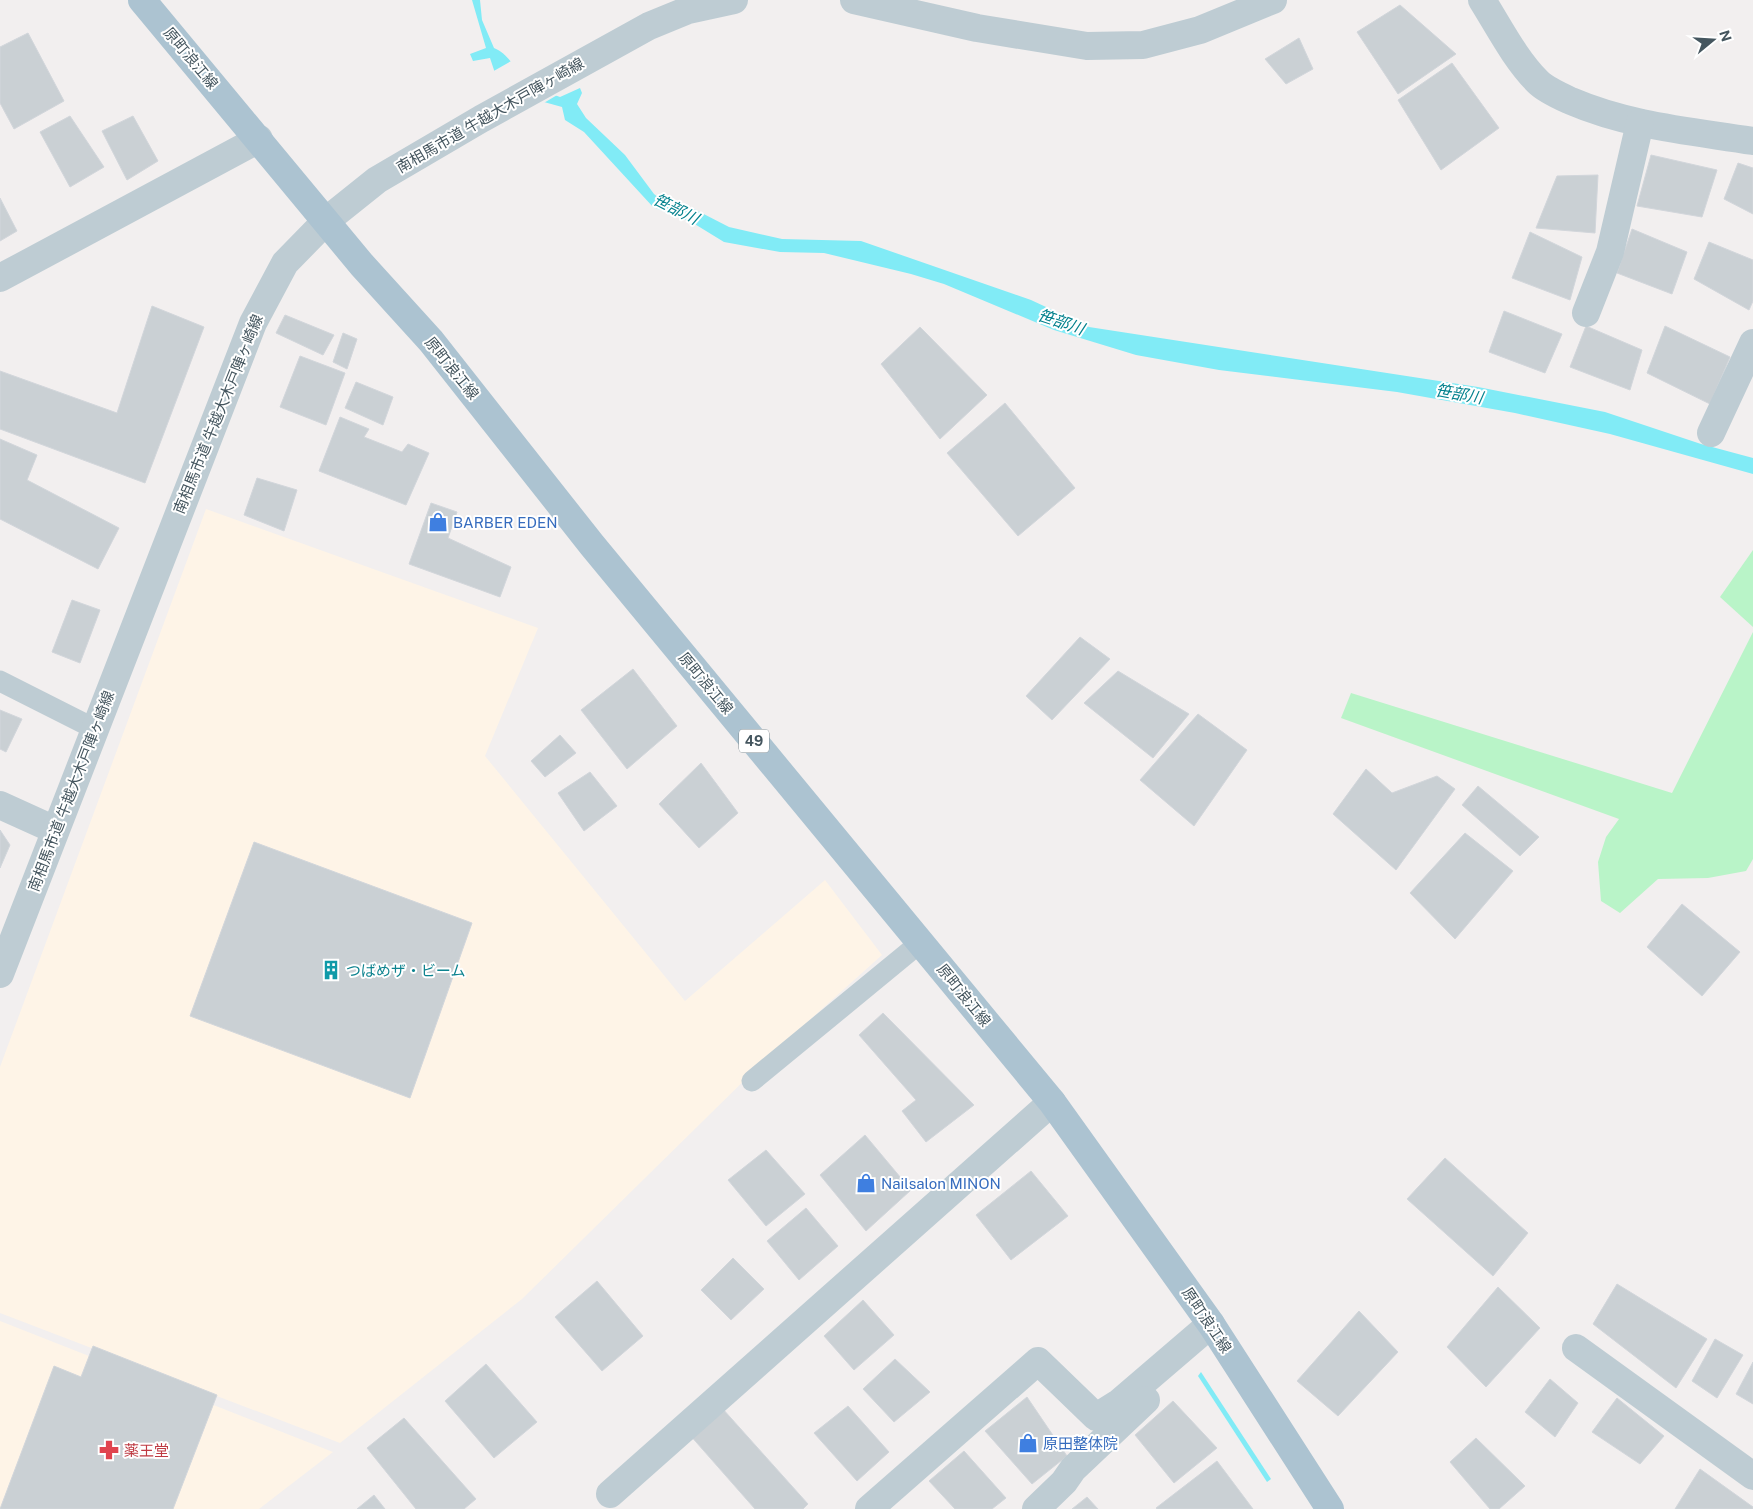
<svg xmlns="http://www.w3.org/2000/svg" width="1753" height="1509" font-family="'Public Sans','Noto Sans JP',sans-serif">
	<rect width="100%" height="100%" fill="#f2efef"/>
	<!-- commercial -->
	<g fill="#fef4e7">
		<path d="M206,509L538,628L485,756L685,1001L825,880L882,955L765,1060L522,1299L340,1443L0,1313V1067Z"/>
		<path d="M0,1321L333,1452L259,1509H0Z"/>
	</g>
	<!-- green -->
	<g fill="#b9f4c8">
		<path d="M1753,550V627L1720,597Z"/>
		<path d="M1753,632V859L1746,871L1708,878L1658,879L1620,913L1601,901L1598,862L1606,837L1619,819L1341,718L1351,693L1672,793Z"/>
	</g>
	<!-- water -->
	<g fill="#81ebf6">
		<path d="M472,0H480L482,20L494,48C508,54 512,65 522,75C532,86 546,92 560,97L580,88L582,93L577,104L586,118L625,155L654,194L668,205L692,208L729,227L782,239L861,241L1031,300L1089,327L1478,387L1605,412L1701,444L1753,458V474L1610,434L1515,413L1397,392L1219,370L1136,355L1054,330L944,284L911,274L824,253L780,252L724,242L693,223L653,207L584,132L565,120L562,107L544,102L495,73L490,58L473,61L470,54L486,48Z"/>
		<path d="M1201,1372L1271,1479L1267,1482L1198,1376Z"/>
	</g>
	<!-- pier -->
	<path fill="#f2efef" d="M513,60L525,75L543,88L559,94L542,104L510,91L492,72Z"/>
	<!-- building -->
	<g fill="#cad0d4" stroke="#d2d6db">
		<path d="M1400,5L1456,54L1398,94L1357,32Z"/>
		<path d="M28,33L64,101L14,129L0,103V47Z"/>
		<path d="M1299,38L1313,69L1286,84L1265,59Z"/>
		<path d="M1452,63L1499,128L1441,170L1398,100Z"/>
		<path d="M70,116L104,167L70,187L40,132Z"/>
		<path d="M133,116L158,161L127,180L102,131Z"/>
		<path d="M1651,155L1717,170L1702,217L1637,206Z"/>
		<path d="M1738,163L1753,168V214L1724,199Z"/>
		<path d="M1598,175L1595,233L1536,228L1557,176Z"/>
		<path d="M0,198L17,231L0,241Z"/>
		<path d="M1632,229L1687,252L1672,294L1617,273Z"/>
		<path d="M1530,232L1582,257L1570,300L1512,278Z"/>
		<path d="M1709,242L1753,260V301L1749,310L1694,279Z"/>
		<path d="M152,306L204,327L145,483L0,429V371L117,413Z"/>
		<path d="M1504,311L1562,334L1545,373L1489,352Z"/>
		<path d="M285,315L334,335L323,355L276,333Z"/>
		<path d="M1586,326L1642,350L1630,390L1570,367Z"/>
		<path d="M1665,326L1730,357L1710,404L1647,373Z"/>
		<path d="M920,327L987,395L940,439L881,364Z"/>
		<path d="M343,333L357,339L347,369L333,362Z"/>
		<path d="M300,356L345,373L326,425L280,407Z"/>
		<path d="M356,382L393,397L383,425L345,408Z"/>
		<path d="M1005,403L1075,488L1018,536L947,453Z"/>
		<path d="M340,417L369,429L364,437L402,452L408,444L429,453L406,505L319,471Z"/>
		<path d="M0,439L37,455L27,480L119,528L98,569L0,519Z"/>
		<path d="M257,478L297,490L284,531L244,515Z"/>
		<path d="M431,503L457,512L448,538L511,567L500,597L409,564Z"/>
		<path d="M72,600L100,610L80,663L52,652Z"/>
		<path d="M1080,637L1110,659L1052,720L1026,696Z"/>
		<path d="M633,669L677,726L627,769L581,710Z"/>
		<path d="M1118,671L1189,714L1153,758L1084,703Z"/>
		<path d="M0,710L22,719L6,752L0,749Z"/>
		<path d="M1198,714L1247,750L1194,826L1140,780Z"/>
		<path d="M560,735L576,753L545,777L531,761Z"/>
		<path d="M701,763L738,813L699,848L659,804Z"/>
		<path d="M1366,769L1392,793L1437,776L1455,789L1396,870L1333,814Z"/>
		<path d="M590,772L617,806L584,831L558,793Z"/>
		<path d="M1478,786L1539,837L1520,856L1462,805Z"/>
		<path d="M0,830L10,845L0,868Z"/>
		<path d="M1465,833L1513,871L1455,939L1410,893Z"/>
		<path d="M254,842L472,923L410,1098L190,1016Z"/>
		<path d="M1682,904L1740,952L1702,996L1647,947Z"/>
		<path d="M883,1013L974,1105L926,1142L902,1111L916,1100L859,1035Z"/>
		<path d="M865,1135L911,1190L866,1231L820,1175Z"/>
		<path d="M766,1150L805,1194L766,1226L728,1180Z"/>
		<path d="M1445,1158L1528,1233L1493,1276L1407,1199Z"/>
		<path d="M1031,1171L1068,1216L1011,1260L976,1215Z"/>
		<path d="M806,1208L838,1246L799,1280L767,1241Z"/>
		<path d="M733,1258L764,1289L731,1320L701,1290Z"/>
		<path d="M597,1281L643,1336L602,1371L555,1317Z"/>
		<path d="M1617,1284L1707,1339L1676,1388L1593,1324Z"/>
		<path d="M1498,1287L1540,1328L1486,1387L1447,1347Z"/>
		<path d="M863,1300L894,1335L854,1370L824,1336Z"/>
		<path d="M1359,1311L1398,1352L1338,1416L1297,1381Z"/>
		<path d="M1715,1339L1743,1355L1717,1398L1692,1381Z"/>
		<path d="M93,1346L217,1395L173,1509H0L54,1366L81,1377Z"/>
		<path d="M895,1359L930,1392L894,1422L863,1389Z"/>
		<path d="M1753,1362V1404L1736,1394Z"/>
		<path d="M486,1364L537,1422L494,1458L445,1401Z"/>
		<path d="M1550,1379L1578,1403L1555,1437L1525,1412Z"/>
		<path d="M1027,1397L1067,1456L1032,1484L985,1431Z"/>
		<path d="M1617,1398L1664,1436L1640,1464L1592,1432Z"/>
		<path d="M1173,1401L1217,1448L1174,1483L1135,1435Z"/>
		<path d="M848,1406L889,1452L857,1481L814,1433Z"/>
		<path d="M722,1408L808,1504L803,1509H755L689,1434Z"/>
		<path d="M404,1418L476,1499L464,1509H416L367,1448Z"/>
		<path d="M1476,1438L1525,1486L1499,1509H1490L1450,1462Z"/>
		<path d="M964,1451L1006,1498L992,1509H955L929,1481Z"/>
		<path d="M1217,1461L1253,1509H1157L1156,1508Z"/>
		<path d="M1700,1469L1753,1507V1509H1675Z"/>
		<path d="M374,1495L385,1509H357Z"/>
		<path d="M1087,1497L1098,1509H1072Z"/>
	</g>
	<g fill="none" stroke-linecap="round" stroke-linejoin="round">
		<!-- service -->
		<g stroke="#beccd3" stroke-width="21">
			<path d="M0,681L95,729"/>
			<path d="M752,1081L921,942"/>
		</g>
		<!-- minor -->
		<g stroke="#beccd3" stroke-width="28">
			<path d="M1482,0C1499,27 1515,59 1538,82C1546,90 1560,96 1571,101C1629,126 1691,131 1753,141"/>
			<path d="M0,278L259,139"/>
			<path d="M1586,313L1610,252L1640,123"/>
			<path d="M1711,433L1753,343"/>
			<path d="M0,805L55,830"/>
			<path d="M1576,1348L1753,1476"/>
			<path d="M610,1494L1052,1102"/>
			<path d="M869,1509L1038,1361L1096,1417L1120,1402L1211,1324"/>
			<path d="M1036,1509L1064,1482L1073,1469L1146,1400"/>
		</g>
		<!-- tertiary -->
		<g stroke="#beccd3" stroke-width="28">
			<path d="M854,0L977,28L1087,46L1143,45L1200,30L1273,0"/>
			<path d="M0,974L253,323L285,263L327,220L377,180L481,119L649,26L688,10L734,0"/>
		</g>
		<!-- primary -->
		<path stroke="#acc3d1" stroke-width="28" d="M142,0L362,265L431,341L592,545L1052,1102L1211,1324L1330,1509"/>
	</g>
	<!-- icons -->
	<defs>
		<symbol id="shop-bare" viewBox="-9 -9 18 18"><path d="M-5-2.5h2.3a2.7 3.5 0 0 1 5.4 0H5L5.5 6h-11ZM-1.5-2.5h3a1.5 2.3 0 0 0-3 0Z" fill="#3f7fe0" stroke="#fff" stroke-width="2.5" paint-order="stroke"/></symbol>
		<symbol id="building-bare" viewBox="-9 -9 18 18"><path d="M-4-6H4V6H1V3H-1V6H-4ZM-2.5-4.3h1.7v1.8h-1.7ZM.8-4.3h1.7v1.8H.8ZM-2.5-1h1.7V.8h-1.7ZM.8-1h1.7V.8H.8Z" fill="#0f9aa8" stroke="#fff" stroke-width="2.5" paint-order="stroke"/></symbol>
		<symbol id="pharmacy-bare" viewBox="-9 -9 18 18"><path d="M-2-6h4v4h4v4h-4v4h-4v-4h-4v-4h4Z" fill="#e0444e" stroke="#fff" stroke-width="2.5" paint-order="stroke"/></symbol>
	</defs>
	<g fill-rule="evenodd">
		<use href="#shop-bare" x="424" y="508" width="28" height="28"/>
		<use href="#building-bare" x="317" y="956" width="28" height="28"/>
		<use href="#shop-bare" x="852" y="1169" width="28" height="28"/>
		<use href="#shop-bare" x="1014" y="1429" width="28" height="28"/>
		<use href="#pharmacy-bare" x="95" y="1436" width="28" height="28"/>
	</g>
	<g text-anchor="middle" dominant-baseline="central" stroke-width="4" stroke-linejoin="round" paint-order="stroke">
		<!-- shield labels -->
		<rect fill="#fff" stroke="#7d898f" stroke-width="1" x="739" y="729.5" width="30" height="23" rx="4"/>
		<g font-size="14" font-weight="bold" fill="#45565f">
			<text x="754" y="741">49</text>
		</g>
		<!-- street labels -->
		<g font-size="15" fill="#45565f" stroke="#fff">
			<text transform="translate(191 58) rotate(50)">原町浪江線</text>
			<text transform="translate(490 115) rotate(-30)">南相馬市道 牛越大木戸陣ヶ崎線</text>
			<text transform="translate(452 368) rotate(51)">原町浪江線</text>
			<text transform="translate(218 414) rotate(-68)">南相馬市道 牛越大木戸陣ヶ崎線</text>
			<text transform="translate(706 683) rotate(50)">原町浪江線</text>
			<text transform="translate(71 791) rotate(-69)">南相馬市道 牛越大木戸陣ヶ崎線</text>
			<text transform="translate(964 995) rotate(51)">原町浪江線</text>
			<text transform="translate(1207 1320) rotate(56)">原町浪江線</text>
		</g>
		<!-- shop labels -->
		<g font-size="15" fill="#366cbe" stroke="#fff" text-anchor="start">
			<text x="453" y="522">BARBER EDEN</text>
			<text x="881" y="1183">Nailsalon MINON</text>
			<text x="1043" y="1443">原田整体院</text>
		</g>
		<!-- culture labels -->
		<g font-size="15" fill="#0d838f" stroke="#fff" text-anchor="start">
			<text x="346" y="970">つばめザ・ビーム</text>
		</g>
		<!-- health labels -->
		<g font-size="15" fill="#be3a42" stroke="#fff" text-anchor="start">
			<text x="124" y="1450">薬王堂</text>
		</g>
		<!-- water labels -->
		<g font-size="16" font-style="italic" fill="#04828e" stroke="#fff">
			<text transform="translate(676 209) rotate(27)">笹部川</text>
			<text transform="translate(1061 322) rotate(19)">笹部川</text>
			<text transform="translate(1459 394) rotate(10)">笹部川</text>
		</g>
	</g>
	<!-- north arrow -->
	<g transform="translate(1713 40) rotate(72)" stroke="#ffffff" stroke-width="4" paint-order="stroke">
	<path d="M0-4L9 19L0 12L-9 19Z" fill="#45565f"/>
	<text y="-8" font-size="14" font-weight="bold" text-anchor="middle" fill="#45565f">N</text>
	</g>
</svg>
